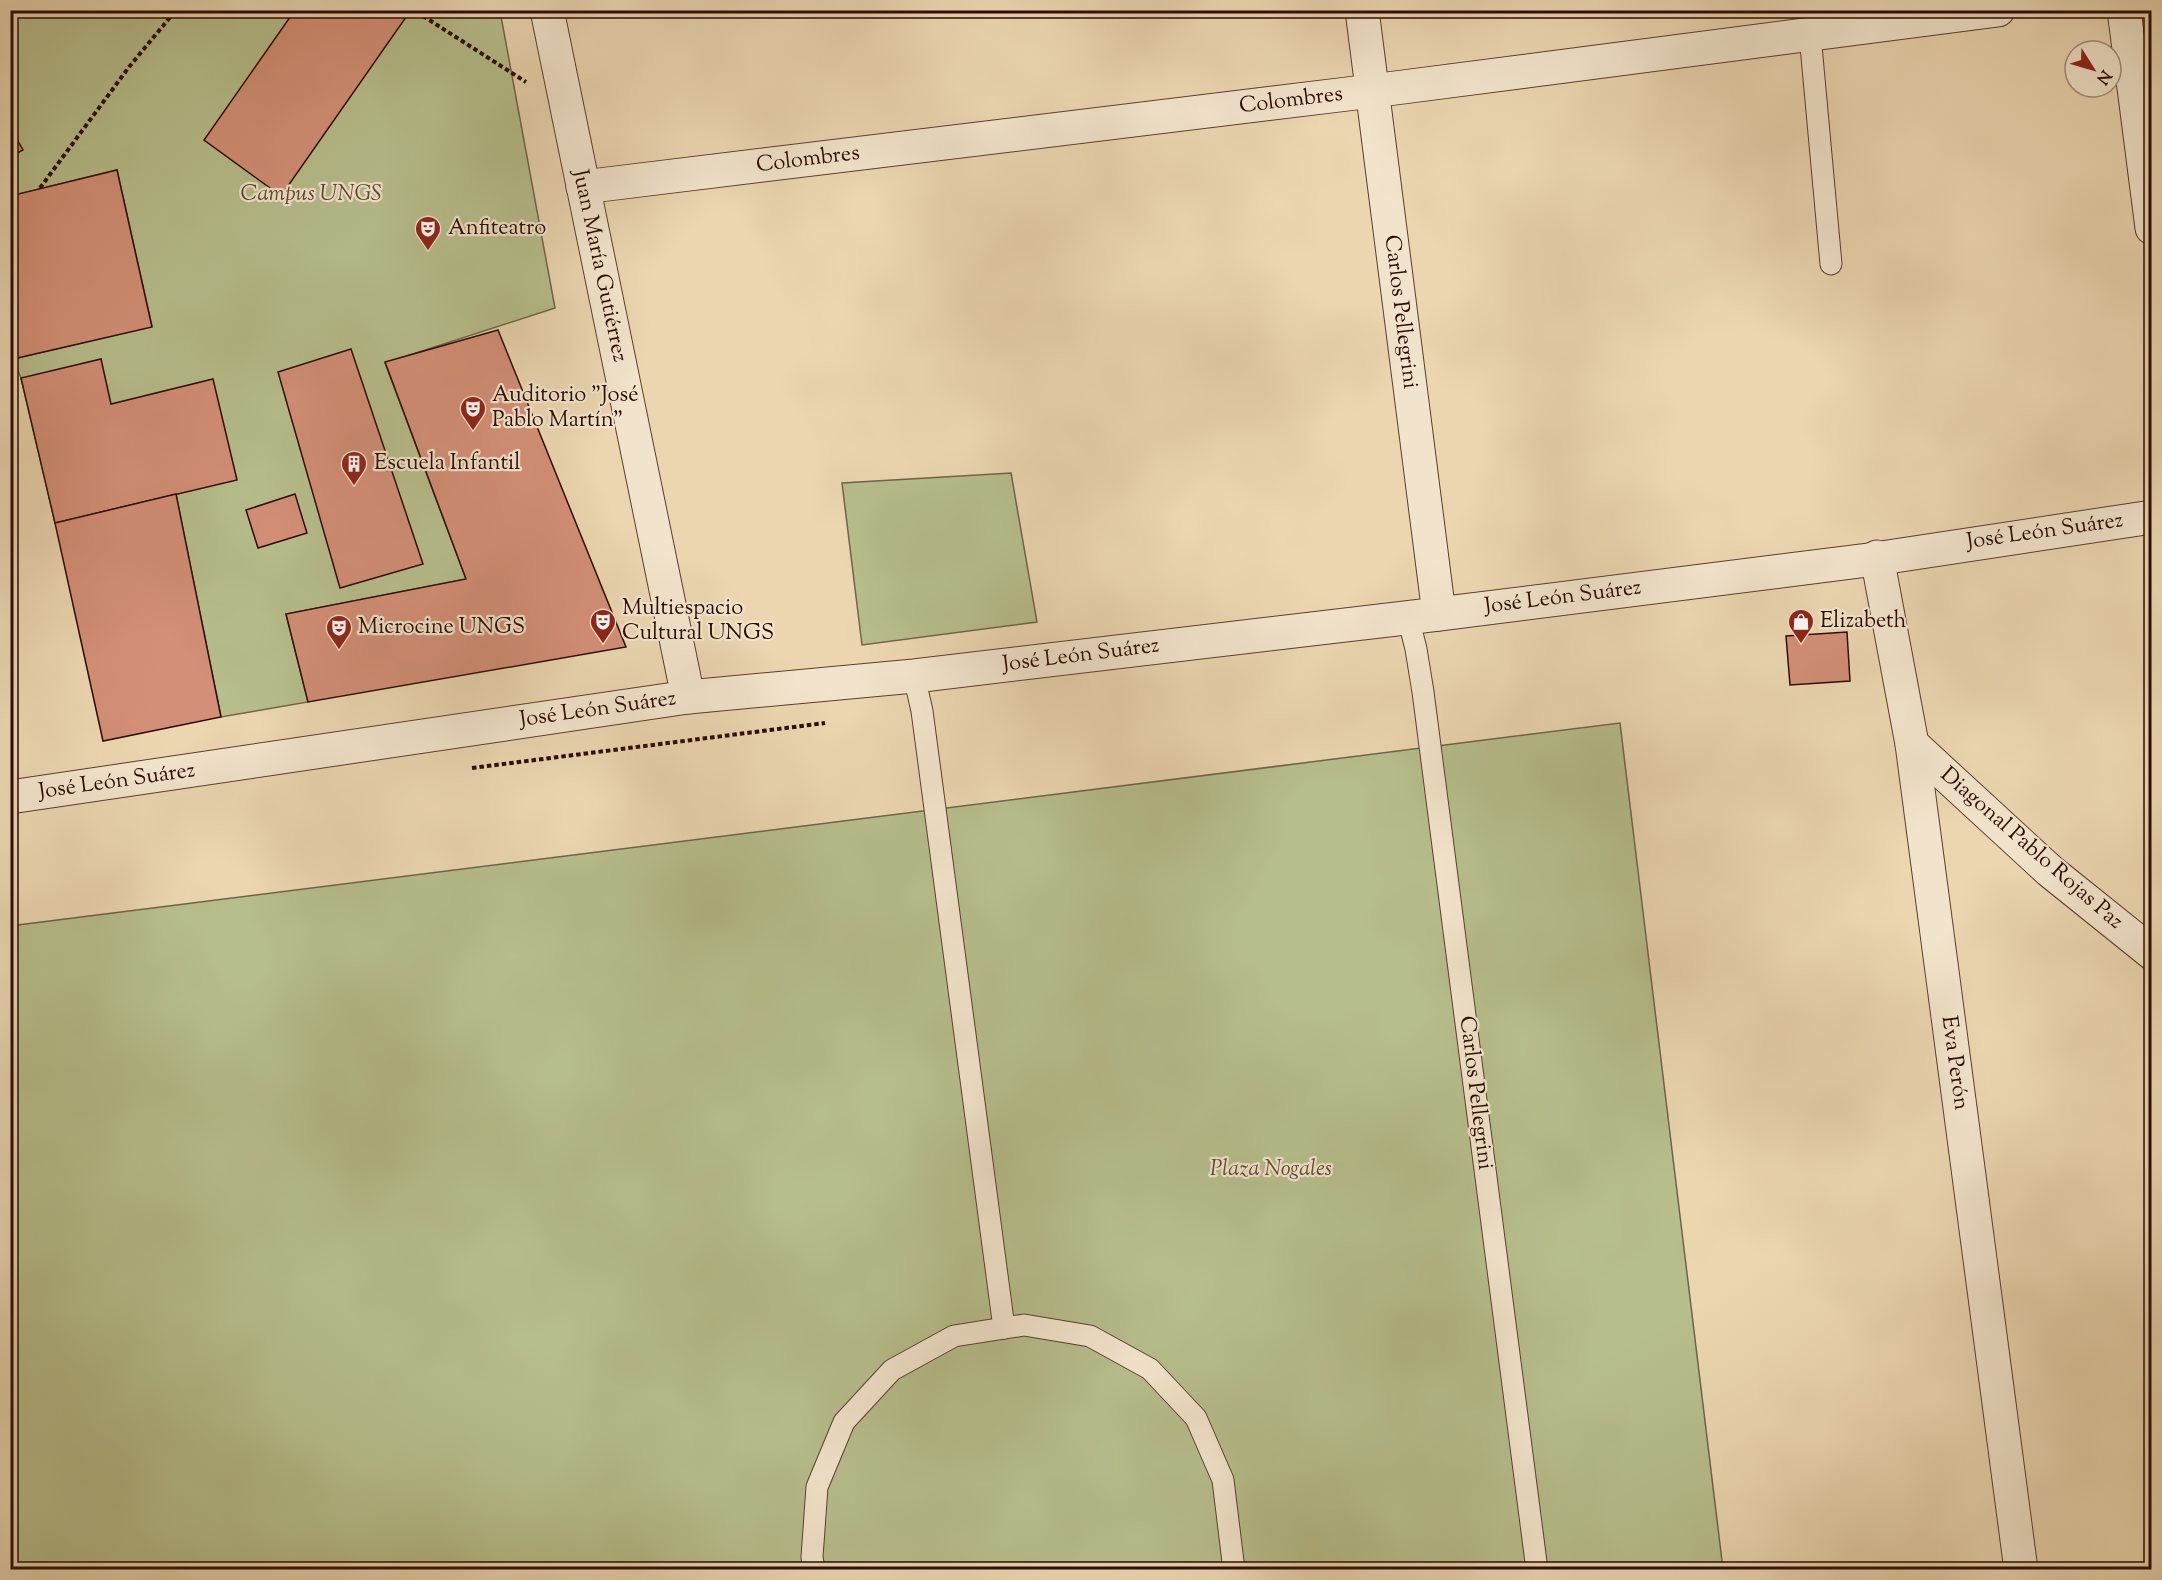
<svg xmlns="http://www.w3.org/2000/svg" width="2162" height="1580" font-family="'Sorts Mill Goudy',serif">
	<rect width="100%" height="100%" fill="#ebd6b0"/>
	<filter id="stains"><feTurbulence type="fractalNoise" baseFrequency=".00333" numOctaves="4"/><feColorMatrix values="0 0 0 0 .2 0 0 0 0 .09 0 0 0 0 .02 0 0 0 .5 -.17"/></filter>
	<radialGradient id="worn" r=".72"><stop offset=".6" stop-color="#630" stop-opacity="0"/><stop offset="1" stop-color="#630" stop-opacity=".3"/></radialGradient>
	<!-- green -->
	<g fill="#b6be8c" stroke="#706446" stroke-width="1.5">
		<path d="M11,11H500L555,308L385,363L466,579L286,614L308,702L221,717L176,494L55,523L21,378L13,359L152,326L117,170L11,196L10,157L22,150L11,127Z"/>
		<path d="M1011,473L1037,622L862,645L842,483Z"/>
		<path d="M1620,723L1723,1569H11L10,926Z"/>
	</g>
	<!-- building -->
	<g fill="#d38f77" stroke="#2a0b00" stroke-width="1.5">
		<path d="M295,10H411L281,196L204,140Z"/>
		<path d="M10,127L23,150L10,157Z"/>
		<path d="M117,170L152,327L13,359L10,351V196Z"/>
		<path d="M498,330L626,647L308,702L286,614L466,579L385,362Z"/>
		<path d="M351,349L423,564L340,588L278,372Z"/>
		<path d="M101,359L111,404L213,379L237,480L55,523L21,378Z"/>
		<path d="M176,494L221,717L103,741L55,523Z"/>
		<path d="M295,494L307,533L258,548L246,510Z"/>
		<path d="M1847,632L1850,681L1790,685L1786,636Z"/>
	</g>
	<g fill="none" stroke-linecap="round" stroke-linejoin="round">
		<defs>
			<g id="service">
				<path d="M1810,35L1831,264"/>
				<path d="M1408,617L1416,649L1423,692L1537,1570"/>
				<path d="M914,676L922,711L1004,1328"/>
				<path d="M814,1570L812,1557L817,1487L844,1422L892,1370L954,1336L1024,1325L1090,1336L1150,1369L1196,1418L1223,1480L1234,1570"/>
			</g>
			<g id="minor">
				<path d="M1362,10L1439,614"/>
				<path d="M2124,10L2152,228"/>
				<path d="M583,187L1372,91L1998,10"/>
				<path d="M1877,557L1912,744L2021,1570"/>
				<path d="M1912,744L2050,871L2152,953"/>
			</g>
			<g id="tertiary">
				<path d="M547,10L688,697"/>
				<path d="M10,797L688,697L914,676L1439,614L1868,560L2152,517"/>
			</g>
		</defs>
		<!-- service casing -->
		<use href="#service" stroke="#5a3e2c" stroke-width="23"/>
		<!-- minor casing -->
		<use href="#minor" stroke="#5a3e2c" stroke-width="35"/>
		<!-- tertiary casing -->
		<use href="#tertiary" stroke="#5a3e2c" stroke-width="35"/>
		<!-- path -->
		<g stroke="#2a0b00" stroke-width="4" stroke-dasharray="4.5 3" stroke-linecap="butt">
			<path d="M423,16L526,82"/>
			<path d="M40,188L129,67L176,10"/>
			<path d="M472,768L825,723"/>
		</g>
		<!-- service -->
		<use href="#service" stroke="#f2e4cc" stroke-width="21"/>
		<!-- minor -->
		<use href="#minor" stroke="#f2e4cc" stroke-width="33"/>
		<!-- tertiary -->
		<use href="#tertiary" stroke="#f2e4cc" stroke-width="33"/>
	</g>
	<!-- icons -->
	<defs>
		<symbol id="theatre-pin" viewBox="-11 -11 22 30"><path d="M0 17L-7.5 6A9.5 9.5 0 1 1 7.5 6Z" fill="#8f2418" stroke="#f2e4cc"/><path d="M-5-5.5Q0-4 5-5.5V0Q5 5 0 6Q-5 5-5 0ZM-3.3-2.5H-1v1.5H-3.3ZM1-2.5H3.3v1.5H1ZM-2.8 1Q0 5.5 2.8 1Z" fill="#fff"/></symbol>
		<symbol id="building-pin" viewBox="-11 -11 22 30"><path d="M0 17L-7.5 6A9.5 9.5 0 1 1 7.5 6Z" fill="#8f2418" stroke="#f2e4cc"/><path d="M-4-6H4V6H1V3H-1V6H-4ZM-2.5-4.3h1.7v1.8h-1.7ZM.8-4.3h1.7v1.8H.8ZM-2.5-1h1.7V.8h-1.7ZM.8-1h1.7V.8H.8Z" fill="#fff"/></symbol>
		<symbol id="shop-pin" viewBox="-11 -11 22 30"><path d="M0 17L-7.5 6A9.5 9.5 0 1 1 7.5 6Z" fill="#8f2418" stroke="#f2e4cc"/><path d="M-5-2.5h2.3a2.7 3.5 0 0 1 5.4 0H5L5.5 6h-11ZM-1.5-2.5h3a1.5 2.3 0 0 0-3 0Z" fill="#fff"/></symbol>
	</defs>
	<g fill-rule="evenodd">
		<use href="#theatre-pin" x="413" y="214" width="30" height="40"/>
		<use href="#theatre-pin" x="458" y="394" width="30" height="40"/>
		<use href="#building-pin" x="339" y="449" width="30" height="40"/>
		<use href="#theatre-pin" x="588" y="607" width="30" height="40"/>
		<use href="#shop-pin" x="1786" y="607" width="30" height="40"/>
		<use href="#theatre-pin" x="324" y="613" width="30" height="40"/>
	</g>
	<g text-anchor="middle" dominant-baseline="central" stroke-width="4.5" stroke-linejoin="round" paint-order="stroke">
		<!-- street labels -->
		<g font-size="22" fill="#2a0b00" stroke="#f2e4cc">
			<text transform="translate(1291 101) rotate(-7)">Colombres</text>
			<text transform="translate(808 160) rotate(-7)">Colombres</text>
			<text transform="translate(599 266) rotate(78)">Juan María Gutiérrez</text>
			<text transform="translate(1400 312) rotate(83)">Carlos Pellegrini</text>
			<text transform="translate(2045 532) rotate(-8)">José León Suárez</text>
			<text transform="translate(1563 598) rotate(-7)">José León Suárez</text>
			<text transform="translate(1081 656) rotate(-7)">José León Suárez</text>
			<text transform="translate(598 710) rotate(-8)">José León Suárez</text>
			<text transform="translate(117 782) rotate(-8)">José León Suárez</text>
			<text transform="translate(2031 849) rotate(41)">Diagonal Pablo Rojas Paz</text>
			<text transform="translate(1954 1063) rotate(82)">Eva Perón</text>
			<text transform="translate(1475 1093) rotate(83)">Carlos Pellegrini</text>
		</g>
		<!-- park labels -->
		<g font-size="22" font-style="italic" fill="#5b4a31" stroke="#f2e4cc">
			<text x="311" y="195">Campus UNGS</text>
			<text x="1271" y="1170">Plaza Nogales</text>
		</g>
		<!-- poi labels -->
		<g font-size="22" fill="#2a0b00" stroke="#f2e4cc" text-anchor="start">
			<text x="448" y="229">Anfiteatro</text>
			<text x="492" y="396">Auditorio "José<tspan x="492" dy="25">Pablo Martín"</tspan></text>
			<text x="374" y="464">Escuela Infantil</text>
			<text x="622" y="609">Multiespacio<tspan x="622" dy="25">Cultural UNGS</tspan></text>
			<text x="1820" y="622">Elizabeth</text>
			<text x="358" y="628">Microcine UNGS</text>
		</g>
	</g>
	<!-- margin -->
	<rect width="2162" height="1580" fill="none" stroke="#ebd6b0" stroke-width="36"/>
	<rect x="12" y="12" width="2138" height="1556" fill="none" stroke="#2a0b00" stroke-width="3"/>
	<rect x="18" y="18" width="2126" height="1544" fill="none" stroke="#2a0b00" stroke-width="1.5"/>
	<!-- north arrow -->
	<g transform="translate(2093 69) rotate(127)"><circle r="28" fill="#f2e4cc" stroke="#a28d7a" stroke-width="1.5"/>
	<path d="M0-4.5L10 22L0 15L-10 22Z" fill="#8f2418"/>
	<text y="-9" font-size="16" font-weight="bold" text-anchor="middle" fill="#2a0b00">N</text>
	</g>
	<rect width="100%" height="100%" filter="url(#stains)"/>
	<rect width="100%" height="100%" fill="url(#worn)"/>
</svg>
